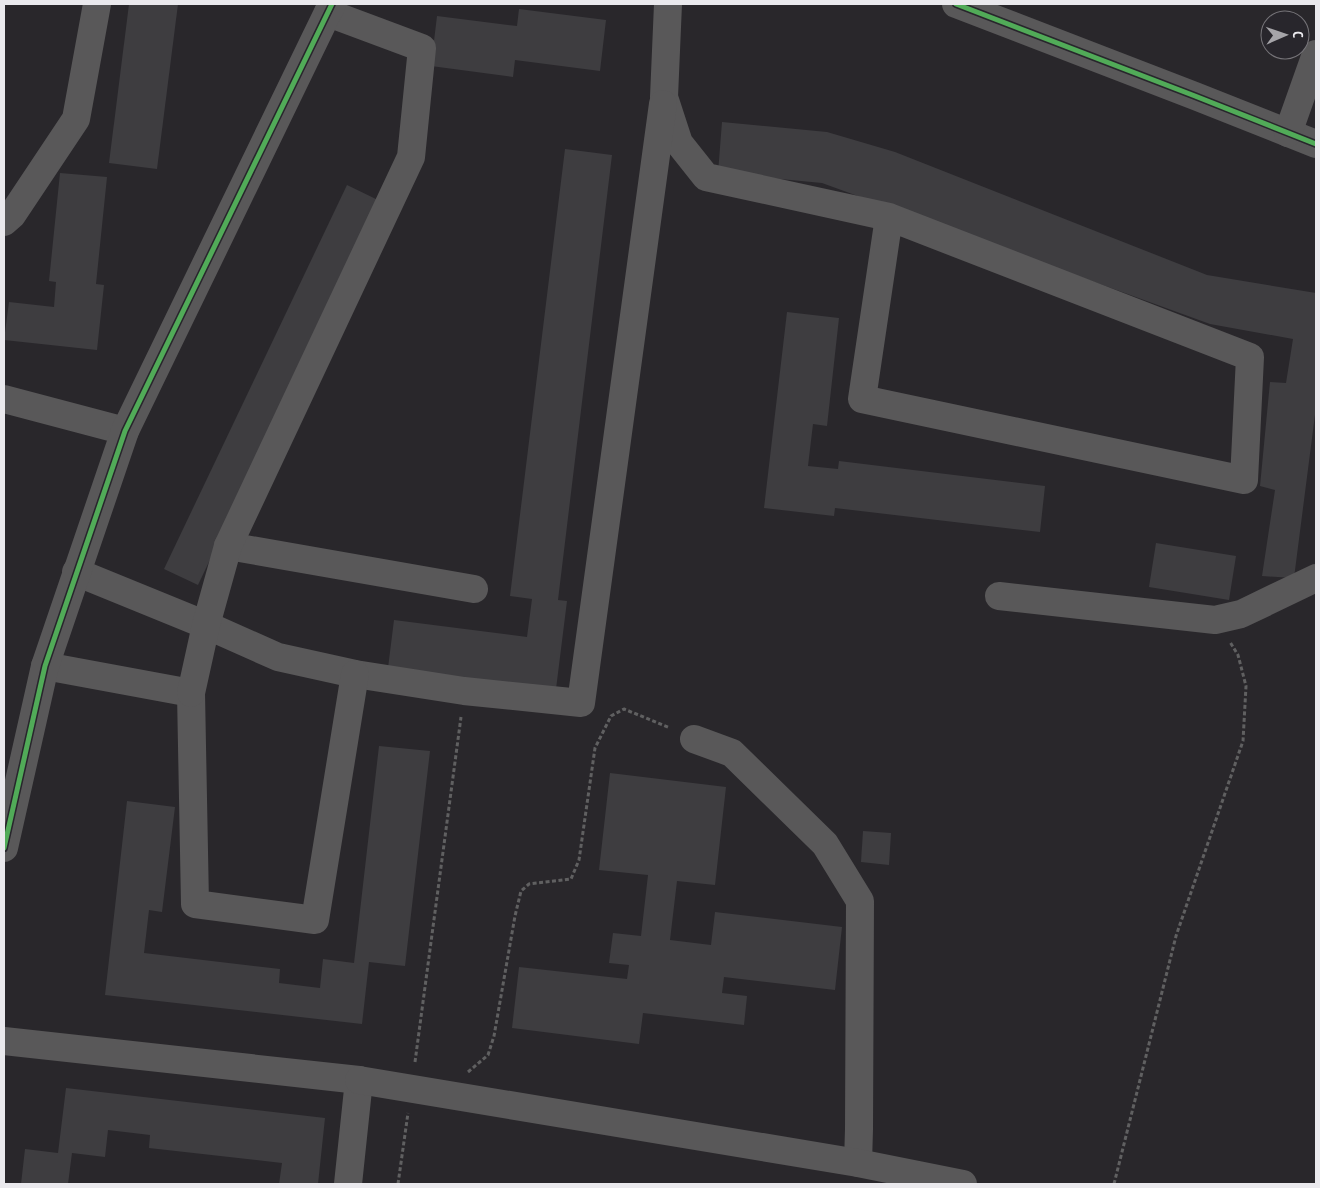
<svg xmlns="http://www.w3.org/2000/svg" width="1320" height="1188" font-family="'PT Sans Narrow',sans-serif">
	<rect width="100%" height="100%" fill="#29272b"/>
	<!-- building -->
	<g fill="#3e3d40">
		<path d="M129,4H178L157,169L109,163Z"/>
		<path d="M519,9L606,20L600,71L515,60L513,77L431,66L437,16L517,26Z"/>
		<path d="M722,122L827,132L895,152L1207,275L1316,293V407L1294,578L1262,576L1275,490L1260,486L1270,382L1286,383L1293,339L1210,324L822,183L718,173Z"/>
		<path d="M565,149L612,155L558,600L567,601L556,689L388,668L394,620L527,637L532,599L510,596Z"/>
		<path d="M60,173L107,177L96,284L104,285L97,350L4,340L9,302L54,307L56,282L49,281Z"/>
		<path d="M347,185L380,201L198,585L164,569Z"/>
		<path d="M787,312L839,318L827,426L813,424L808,466L838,469L839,461L1045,486L1040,532L835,508L834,516L764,508Z"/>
		<path d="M1156,543L1236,556L1229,600L1149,587Z"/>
		<path d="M379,746L430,751L405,966L369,962L362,1024L105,995L127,801L175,807L162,912L149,910L144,953L280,969L279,983L320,988L323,959L354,963Z"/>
		<path d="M610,773L726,787L715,885L677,881L670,940L711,945L715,912L842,927L835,990L724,977L722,993L747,996L744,1025L643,1013L639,1044L512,1028L519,967L627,979L629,965L609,963L613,933L641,936L648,875L599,870Z"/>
		<path d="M863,831L891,833L889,865L861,862Z"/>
		<path d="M66,1088L325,1118L318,1184H279L282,1163L149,1148L150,1135L108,1130L105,1157L72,1153L68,1184H21L25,1149L58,1153Z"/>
	</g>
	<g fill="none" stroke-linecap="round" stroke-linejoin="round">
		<!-- path -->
		<g stroke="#606061" stroke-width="3" stroke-dasharray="4 2.5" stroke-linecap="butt">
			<path d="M415,1062L461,717"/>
			<path d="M468,1072L488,1055L494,1036L515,916L521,891L529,884L571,879L579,860L595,748L611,716L624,709L670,728"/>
			<path d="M398,1184L408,1113"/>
			<path d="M1114,1184L1176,936L1243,741L1246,686L1238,655L1230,642"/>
		</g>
		<!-- minor -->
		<g stroke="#595859" stroke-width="28">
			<path d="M668,4L664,97L679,143L706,177L889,217L862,399L1244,480L1250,357L889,217"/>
			<path d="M956,4L1195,96L1316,144"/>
			<path d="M1288,133L1316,54"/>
			<path d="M4,222L12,215L76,119L97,4"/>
			<path d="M4,399L125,431"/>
			<path d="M228,546L474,589"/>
			<path d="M76,572L206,625L278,657L355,674L464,691L581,703L663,104"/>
			<path d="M999,596L1215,620L1241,614L1316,578"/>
			<path d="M45,666L191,693L195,904L315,920L355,674"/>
			<path d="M191,693L206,625L228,546L411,157L422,48L328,13"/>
			<path d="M694,739L732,753L825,844L860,901L859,1129L858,1163"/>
			<path d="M4,848L45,666L125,431L332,4"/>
			<path d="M4,1041L359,1080L348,1184"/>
			<path d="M359,1080L858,1163L963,1184"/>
		</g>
		<defs>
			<g id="cycleway">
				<path d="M956,4L1195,96L1316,144"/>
				<path d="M4,848L45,666L125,431L332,4"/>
			</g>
		</defs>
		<!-- cycleway casing -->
		<use href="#cycleway" stroke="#28262c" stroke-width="8"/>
		<!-- cycleway -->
		<use href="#cycleway" stroke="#51ab58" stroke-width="5"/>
	</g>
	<!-- border -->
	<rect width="1320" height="1188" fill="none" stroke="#eae9ed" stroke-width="10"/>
	<!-- north arrow -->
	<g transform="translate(1285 35) rotate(88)"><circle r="24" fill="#28262c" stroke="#767479"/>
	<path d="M0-4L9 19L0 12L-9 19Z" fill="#a6a5a9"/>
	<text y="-8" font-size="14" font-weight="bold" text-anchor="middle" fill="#eae9ed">С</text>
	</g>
</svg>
